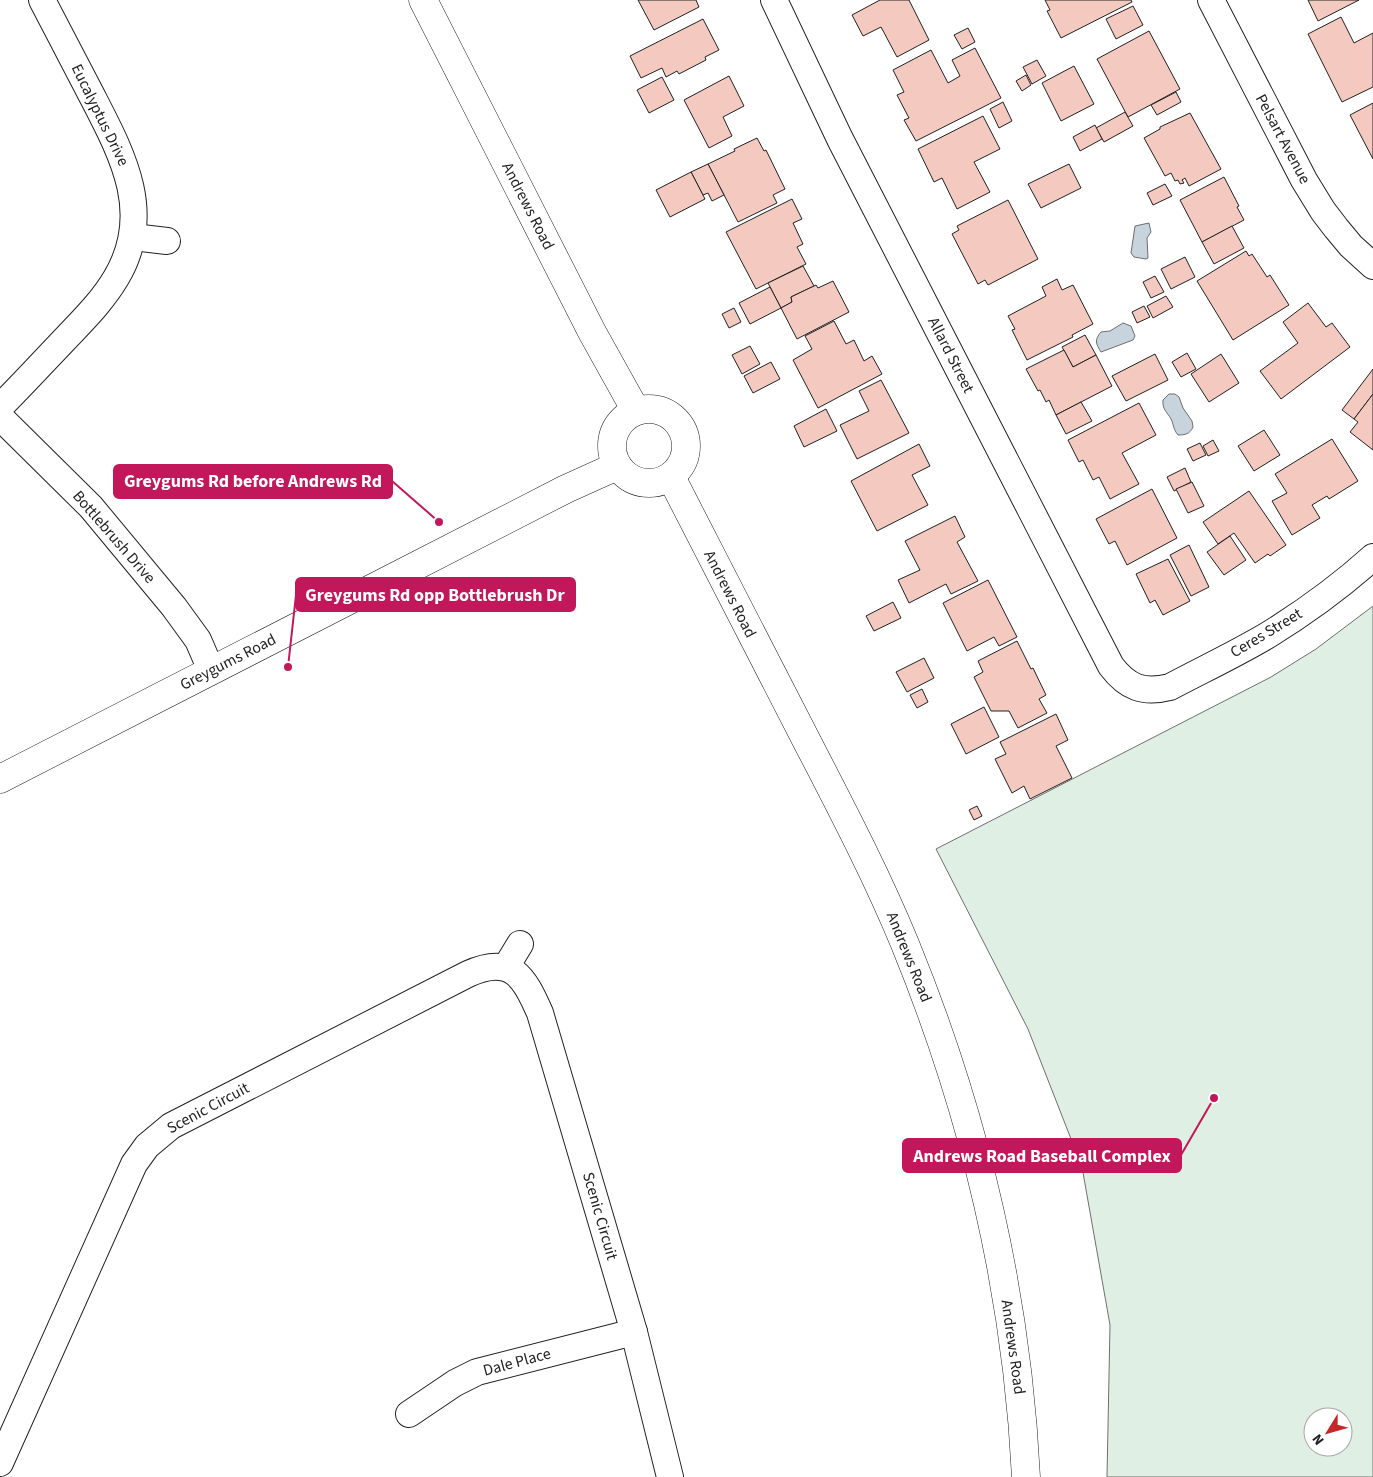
<svg xmlns="http://www.w3.org/2000/svg" width="1373" height="1477" font-family="'Source Sans 3',sans-serif">
	<rect width="100%" height="100%" fill="#fff"/>
	<!-- green -->
	<path fill="#e0efe3" stroke="#6f6f6f" fill-rule="evenodd" d="M1373,606V1477H1107L1110,1325L1082,1167L1028,1029L936,849L1271,677L1316,649ZM1313,1417H1343V1447H1313Z"/>
	<!-- water -->
	<g fill="#c7d3dd" stroke="#6f6f6f">
		<path d="M1149,223L1151,232L1147,238L1148,258L1146,259L1134,257L1131,253L1135,226Z"/>
		<path d="M1123,323L1131,326L1135,336L1133,340L1101,352C1096,344 1094,340 1101,332L1110,331Z"/>
		<path d="M1169,394H1175L1179,397L1183,408L1192,421L1193,427C1190,434 1185,435 1178,435C1173,429 1174,425 1171,419C1167,412 1162,409 1163,400Z"/>
	</g>
	<!-- building -->
	<g fill="#f3c9c0" stroke="#222">
		<path d="M638,0H696L699,7L654,30Z"/>
		<path d="M880,0H909L929,40L897,57L881,27L863,36L852,15Z"/>
		<path d="M1045,0H1131L1132,2L1061,38L1047,11L1050,10Z"/>
		<path d="M1308,0H1359L1318,21Z"/>
		<path d="M1133,6L1143,25L1116,39L1106,19Z"/>
		<path d="M1341,17L1354,43L1373,33V87L1342,102L1308,34Z"/>
		<path d="M703,19L719,50L705,57L706,60L679,74L677,71L666,77L662,68L641,78L630,56Z"/>
		<path d="M968,28L975,42L962,49L954,35Z"/>
		<path d="M1149,31L1180,89L1128,117L1097,59Z"/>
		<path d="M975,48L1001,98L916,141L904,120L909,118L897,95L904,92L893,70L931,50L948,83L960,76L952,60Z"/>
		<path d="M1037,60L1046,76L1032,84L1023,67Z"/>
		<path d="M1074,66L1094,104L1061,121L1042,83Z"/>
		<path d="M1026,75L1031,85L1022,91L1016,81Z"/>
		<path d="M729,76L744,106L723,117L732,136L709,148L684,100Z"/>
		<path d="M662,77L674,100L649,113L637,90Z"/>
		<path d="M1176,92L1181,102L1157,115L1151,105Z"/>
		<path d="M1003,102L1012,121L999,128L990,109Z"/>
		<path d="M1373,103V159L1350,115Z"/>
		<path d="M1125,112L1133,126L1104,142L1096,128Z"/>
		<path d="M1190,113L1221,169L1189,186L1185,178L1182,180L1184,183L1180,184L1178,180L1175,181L1171,173L1165,176L1144,138L1160,129V127Z"/>
		<path d="M983,116L1000,149L974,162L990,192L957,209L942,178L934,182L918,149Z"/>
		<path d="M1095,125L1102,139L1080,151L1073,137Z"/>
		<path d="M757,138L764,151L766,150L785,189L773,195L777,203L738,222L708,164L735,151L734,149Z"/>
		<path d="M708,164L724,195L712,201L708,193L703,195L691,172Z"/>
		<path d="M1069,164L1081,188L1041,208L1028,184Z"/>
		<path d="M691,172L705,199L670,217L656,190Z"/>
		<path d="M1224,177L1239,206L1237,207L1244,220L1202,242L1180,200Z"/>
		<path d="M1165,184L1172,196L1153,205L1147,193Z"/>
		<path d="M792,199L802,219L793,223L803,244L797,247L806,264L756,289L726,232Z"/>
		<path d="M1008,200L1038,259L988,285L985,280L978,284L952,234L959,230L957,226Z"/>
		<path d="M1232,226L1244,248L1214,264L1202,242Z"/>
		<path d="M1246,251L1249,256L1252,254L1267,277L1270,275L1289,305L1233,340L1197,281Z"/>
		<path d="M1185,257L1195,277L1171,289L1161,269Z"/>
		<path d="M803,266L814,286L791,297L792,302L781,308L768,283Z"/>
		<path d="M1155,276L1164,292L1151,298L1143,282Z"/>
		<path d="M1057,279L1062,290L1073,285L1093,324L1072,335L1073,337L1027,360L1012,330L1015,329L1008,316L1046,296L1042,287Z"/>
		<path d="M833,281L849,312L797,339L781,308L792,302L791,297L816,285L818,288Z"/>
		<path d="M770,287L781,308L750,324L739,303Z"/>
		<path d="M1166,296L1173,307L1153,318L1147,306Z"/>
		<path d="M1308,303L1326,327L1332,323L1350,347L1281,399L1260,371L1298,343L1283,322Z"/>
		<path d="M1144,306L1150,317L1137,323L1132,312Z"/>
		<path d="M734,308L741,322L729,328L722,314Z"/>
		<path d="M834,321L846,344L854,340L864,361L872,356L882,374L818,408L793,360L812,349L805,336Z"/>
		<path d="M1085,335L1096,355L1073,367L1062,347Z"/>
		<path d="M750,346L760,364L742,374L732,355Z"/>
		<path d="M1064,350L1073,367L1096,355L1112,386L1056,415L1049,400L1046,402L1040,390L1038,391L1026,369Z"/>
		<path d="M1187,353L1196,369L1181,377L1172,362Z"/>
		<path d="M1155,354L1168,380L1126,401L1112,376Z"/>
		<path d="M1221,354L1239,383L1209,402L1191,374Z"/>
		<path d="M771,362L780,379L753,393L744,376Z"/>
		<path d="M1373,369V394L1354,419L1342,410Z"/>
		<path d="M881,380L909,433L857,459L840,425L869,411L859,391Z"/>
		<path d="M1373,394V450L1350,432L1358,422L1354,419Z"/>
		<path d="M1081,402L1092,421L1066,434L1056,415Z"/>
		<path d="M1139,403L1156,435L1122,453L1139,484L1110,499L1099,477L1093,480L1083,460L1079,462L1068,440Z"/>
		<path d="M826,409L837,431L804,447L794,426Z"/>
		<path d="M1264,430L1280,455L1254,471L1238,446Z"/>
		<path d="M1332,439L1358,481L1329,499L1327,496L1312,505L1320,518L1292,535L1272,501L1287,493L1275,474Z"/>
		<path d="M1213,440L1219,451L1208,456L1203,446Z"/>
		<path d="M1200,443L1206,455L1193,461L1187,449Z"/>
		<path d="M919,444L930,466L912,475L928,505L877,531L851,481Z"/>
		<path d="M1185,468L1191,482L1174,491L1167,477Z"/>
		<path d="M1192,482L1204,506L1188,513L1176,489Z"/>
		<path d="M1152,489L1177,538L1127,565L1115,541L1109,544L1096,519Z"/>
		<path d="M1249,491L1286,545L1270,556L1268,554L1255,563L1234,533L1218,544L1203,522Z"/>
		<path d="M955,516L965,537L957,542L978,581L951,594L946,584L909,603L898,580L920,570L905,541Z"/>
		<path d="M1230,536L1246,560L1224,575L1207,552Z"/>
		<path d="M1189,545L1209,587L1191,596L1170,555Z"/>
		<path d="M1168,559L1190,601L1163,615L1155,600L1150,603L1136,574Z"/>
		<path d="M988,580L1017,637L999,646L994,637L967,651L943,603Z"/>
		<path d="M893,602L901,618L874,631L866,616Z"/>
		<path d="M1017,641L1031,669L1033,668L1046,695L1039,699L1047,713L1018,728L1009,711H991L974,677L983,672L978,661Z"/>
		<path d="M924,658L934,678L907,692L896,672Z"/>
		<path d="M922,689L928,702L917,708L910,695Z"/>
		<path d="M984,707L999,737L966,754L951,724Z"/>
		<path d="M1056,714L1068,740L1056,746L1072,778L1030,799L1024,786L1012,793L995,759L1006,754L1000,742Z"/>
		<path d="M977,806L982,816L974,820L969,810Z"/>
	</g>
	<g fill="none" stroke-linecap="round" stroke-linejoin="round">
		<defs>
			<g id="minor">
				<path d="M774,0L840,139L1111,666C1127,687 1143,694 1170,687C1202,670 1236,654 1268,635C1305,612 1341,586 1373,557"/>
				<path d="M1211,0L1304,180L1323,211L1336,228L1351,246L1373,266"/>
				<path d="M133,237L167,241"/>
				<path d="M0,407C23,384 45,360 68,336C85,318 103,300 116,278C155,213 122,154 91,94C75,63 58,31 42,0"/>
				<path d="M0,417L91,507L174,607L198,640L211,670"/>
				<path d="M506,967L520,944"/>
				<path d="M409,1414L455,1383L477,1372L634,1332"/>
				<path d="M0,1463L134,1164L147,1146L171,1126L468,974C512,954 524,977 540,1013L634,1332L670,1477"/>
			</g>
			<path id="tertiary" d="M0,779L566,489L617,466"/>
			<g id="secondary">
				<path d="M423,0L592,332L636,411"/>
				<circle cx="649" cy="446" r="37"/>
				<path d="M671,477C713,560 756,643 799,726C836,798 874,869 905,944C975,1115 1017,1293 1026,1477"/>
			</g>
		</defs>
		<!-- minor casing -->
		<use href="#minor" stroke="#222" stroke-width="28"/>
		<!-- tertiary casing -->
		<use href="#tertiary" stroke="#222" stroke-width="29"/>
		<!-- secondary casing -->
		<use href="#secondary" stroke="#222" stroke-width="29"/>
		<!-- minor -->
		<use href="#minor" stroke="#fff" stroke-width="26"/>
		<!-- tertiary -->
		<use href="#tertiary" stroke="#fff" stroke-width="28"/>
		<!-- secondary -->
		<use href="#secondary" stroke="#fff" stroke-width="28"/>
	</g>
	<g text-anchor="middle" dominant-baseline="central" stroke-width="4" stroke-linejoin="round" paint-order="stroke">
		<!-- street labels -->
		<g font-size="16" fill="#222" stroke="#fff">
			<text transform="translate(100 115) rotate(64)">Eucalyptus Drive</text>
			<text transform="translate(1283 139) rotate(62)">Pelsart Avenue</text>
			<text transform="translate(528 206) rotate(63)">Andrews Road</text>
			<text transform="translate(951 355) rotate(63)">Allard Street</text>
			<text transform="translate(114 537) rotate(49)">Bottlebrush Drive</text>
			<text transform="translate(730 594) rotate(63)">Andrews Road</text>
			<text transform="translate(1266 633) rotate(-31)">Ceres Street</text>
			<text transform="translate(228 662) rotate(-27)">Greygums Road</text>
			<text transform="translate(909 957) rotate(68)">Andrews Road</text>
			<text transform="translate(208 1108) rotate(-28)">Scenic Circuit</text>
			<text transform="translate(600 1216) rotate(74)">Scenic Circuit</text>
			<text transform="translate(1013 1347) rotate(82)">Andrews Road</text>
			<text transform="translate(517 1362) rotate(-15)">Dale Place</text>
		</g>
	</g>
	<!-- callouts -->
	<path fill="none" stroke="#c2185b" stroke-width="2" d="M439 522L392 481M288 667L296 595M1214 1098L1181 1155"/>
	<g fill="#c2185b" stroke="#fff" stroke-width="2">
		<circle cx="439" cy="522" r="5"/>
		<circle cx="288" cy="667" r="5"/>
		<circle cx="1214" cy="1098" r="5"/>
	</g>
	<g fill="#c2185b" stroke="#c2185b" stroke-width="2">
		<rect x="114" y="465" width="278" height="33" rx="5"/>
		<rect x="296" y="578" width="279" height="33" rx="5"/>
		<rect x="903" y="1139" width="278" height="33" rx="5"/>
	</g>
	<g font-size="18" text-anchor="middle" font-weight="bold" fill="#fff">
		<text x="253" y="487">Greygums Rd before Andrews Rd</text>
		<text x="435" y="601">Greygums Rd opp Bottlebrush Dr</text>
		<text x="1042" y="1162">Andrews Road Baseball Complex</text>
	</g>
	<!-- north arrow -->
	<g transform="translate(1328 1432) rotate(233)"><circle r="24" fill="#ffffff" stroke="#a7a7a7"/>
	<path d="M0-4L9 19L0 12L-9 19Z" fill="#c62828"/>
	<text y="-8" font-size="14" font-weight="bold" text-anchor="middle" fill="#222222">N</text>
	</g>
</svg>
